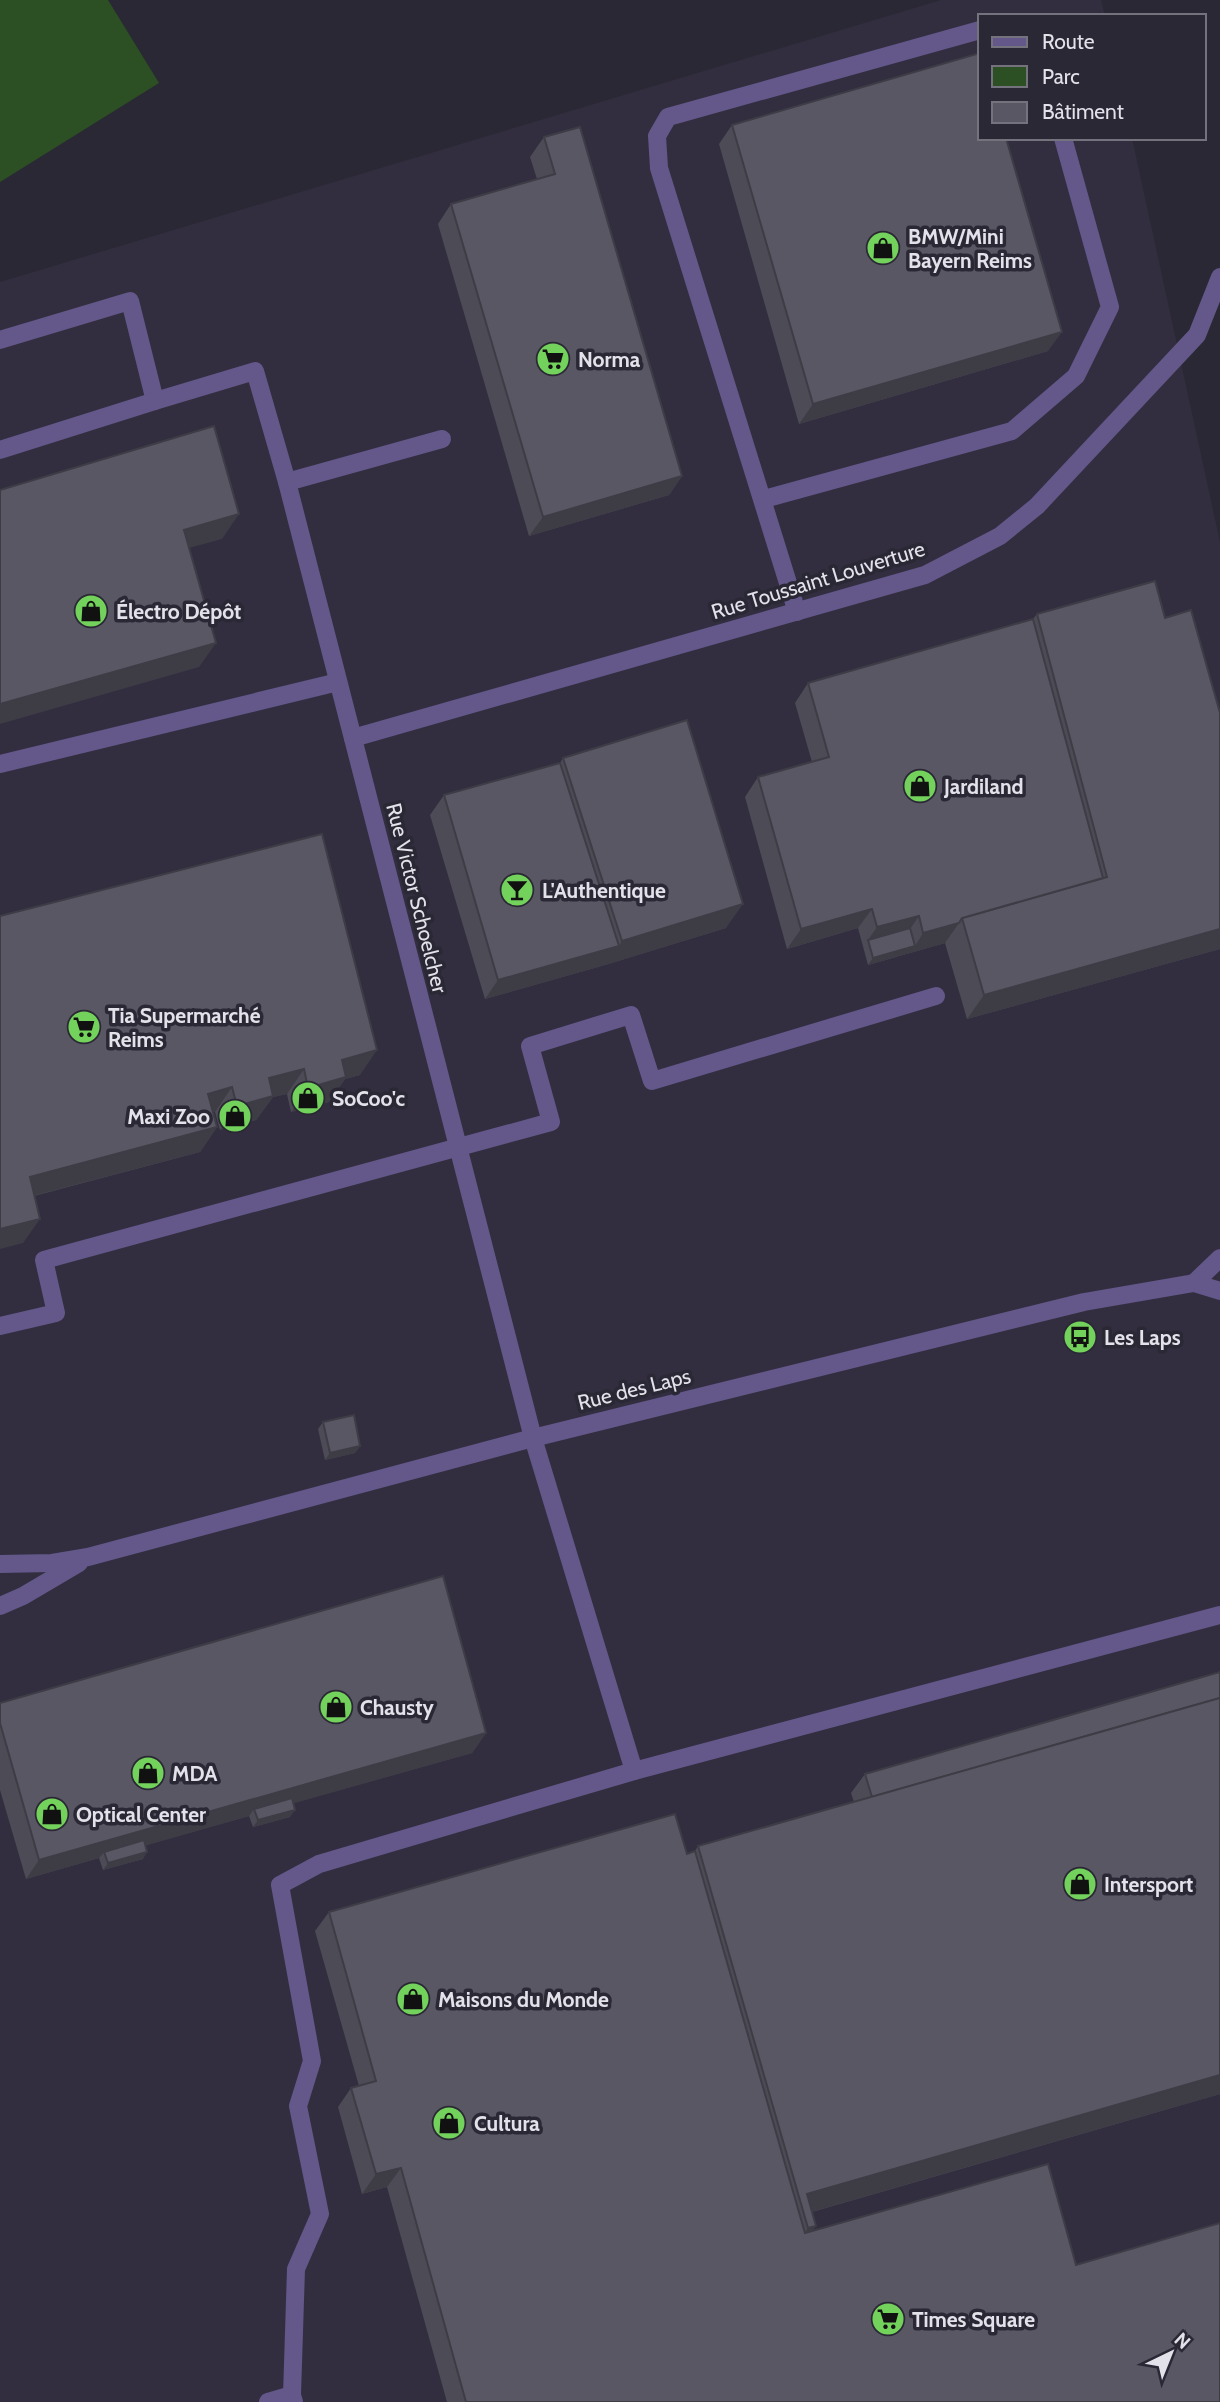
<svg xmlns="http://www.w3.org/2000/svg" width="1220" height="2402" font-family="Cabin,sans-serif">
	<rect width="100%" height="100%" fill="#2a2834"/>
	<!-- built -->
	<path fill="#322e40" d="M941,0H1101L1105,16H980V138H1132L1220,542V2402H0V282Z"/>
	<!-- green -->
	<path fill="#2c5024" d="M0,0H108L159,83L0,182Z"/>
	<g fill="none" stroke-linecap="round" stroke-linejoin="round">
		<!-- minor -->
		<g stroke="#635889" stroke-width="18">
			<path d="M0,340L130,301L155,401L255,371L287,482L533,1438L634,1771L1220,1615"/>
			<path d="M0,450L155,401"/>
			<path d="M287,482L442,439"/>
			<path d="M764,499L1012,431L1076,376L1110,307L1063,138"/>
			<path d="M797,612L659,168L657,136L668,117L980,30"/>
			<path d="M353,738L925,575L1000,536L1037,506L1197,335L1220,277"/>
			<path d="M0,764L338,682"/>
			<path d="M1194,1283L1220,1258"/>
			<path d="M0,1326L56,1313L44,1260L551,1122L530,1046L631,1015L652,1081L936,996"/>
			<path d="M0,1564L52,1563L88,1557L533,1438L1084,1302L1194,1283L1220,1291"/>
			<path d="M0,1606L23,1596L79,1563"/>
			<path d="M268,2402L292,2395"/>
			<path d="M294,2402L292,2395L296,2269L320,2214L298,2106L312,2061L280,1885L319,1864L634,1771"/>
		</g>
	</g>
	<!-- wall -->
	<g fill="#4d4b56">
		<path d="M732,125L1048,351L799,424L719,144Z"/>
		<path d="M544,137L682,476L669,495L529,536L438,224L451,204L537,179L530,157Z"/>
		<path d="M1037,614L1220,949L967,1019L945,943L868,965L858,928L787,949L745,797L758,777L812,762L795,703L808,683L1033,619Z"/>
		<path d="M563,758L726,928L605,965L485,999L430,815L444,795L560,763Z"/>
		<path d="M0,916L360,1075L345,1079L329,1102L291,1112L287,1094L273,1097L256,1120L231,1127L220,1130L215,1112H213L217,1127L200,1152L34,1196L23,1243Z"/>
		<path d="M323,1422L360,1446L355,1453L325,1460L318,1429Z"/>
		<path d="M1220,1672V2094L812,2212L816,2226L812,2231L1076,2265L1220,2402H447L387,2187L362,2194L338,2107L351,2088L359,2086L315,1931L329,1912L687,1854L695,1851L698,1846L854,1802L851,1793L865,1774Z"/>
		<path d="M0,1703L486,1733L472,1753L293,1803L290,1817L253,1827L249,1816L146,1845L143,1859L103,1870L99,1858L26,1879L0,1790Z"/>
	</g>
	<!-- shaded-wall -->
	<g fill="#3e3d46">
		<path d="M1062,332L1048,351L799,424L813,404Z"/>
		<path d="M682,476L669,495L529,536L543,517Z"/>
		<path d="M239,514L222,539L167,554L184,530Z"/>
		<path d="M216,643L199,667L0,724V704Z"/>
		<path d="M743,904L726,928L605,965L485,999L498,980L619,946L622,941Z"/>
		<path d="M872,909L858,928L787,949L801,929Z"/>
		<path d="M919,916L906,935L868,940L877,927Z"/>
		<path d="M959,923L945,943L868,965L873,958L915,946L923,933Z"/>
		<path d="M1220,929V949L967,1019L984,995Z"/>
		<path d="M377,1050L360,1075L345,1079L329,1102L291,1112L308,1088L342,1060Z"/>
		<path d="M304,1069L287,1094L273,1097L256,1120L220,1130L237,1106L269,1078Z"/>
		<path d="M232,1087L215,1112L191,1118L208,1094Z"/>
		<path d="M217,1127L200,1152L13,1201L30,1177Z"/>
		<path d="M40,1219L23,1243L0,1249V1229Z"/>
		<path d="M360,1446L355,1453L325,1460L330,1453Z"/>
		<path d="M486,1733L472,1753L256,1814L254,1809L249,1816L106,1857L104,1852L99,1858L26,1879L39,1860Z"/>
		<path d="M295,1810L290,1817L253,1827L258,1820Z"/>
		<path d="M147,1852L143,1859L103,1870L108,1863Z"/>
		<path d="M1220,2075V2094L804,2214L807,2194Z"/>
		<path d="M401,2168L387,2187L362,2194L376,2174Z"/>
		<path d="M816,2226L798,2250L791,2252L808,2228Z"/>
	</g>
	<!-- building -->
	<g fill="#595764" stroke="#3e3d46" stroke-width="2">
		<path d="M980,53V138H1006L1062,332L813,404L732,125Z"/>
		<path d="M580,127L682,476L543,517L451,204L555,174L544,137Z"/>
		<path d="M214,426L239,514L184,530L216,643L0,704V490Z"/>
		<path d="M1155,581L1165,618L1191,610L1220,713V929L984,995L962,918L1107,877L1037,614Z"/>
		<path d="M1033,619L1103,878L962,918L959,923L923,933L919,916L877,927L872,909L801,929L758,777L829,757L808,683Z"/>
		<path d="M687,720L743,904L622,941L563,758Z"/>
		<path d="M560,763L619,946L498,980L444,795Z"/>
		<path d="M322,834L377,1050L342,1060L346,1077L308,1088L304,1069L269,1078L273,1096L248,1103L237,1106L232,1087L208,1094L217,1127L30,1177L40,1219L0,1229V916Z"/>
		<path d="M910,928L915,946L873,958L868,940Z"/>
		<path d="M354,1415L360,1446L330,1453L323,1422Z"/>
		<path d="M443,1576L486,1733L39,1860L0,1723V1703Z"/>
		<path d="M1220,1672V1698L872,1797L865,1774Z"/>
		<path d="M1220,1698V2075L807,2194L816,2226L808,2228L698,1846Z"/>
		<path d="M292,1798L295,1810L258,1820L254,1809Z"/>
		<path d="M675,1814L687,1854L695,1851L805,2233L1048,2164L1076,2265L1220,2223V2402H466L401,2168L376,2174L351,2088L376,2081L329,1912Z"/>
		<path d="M144,1840L147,1852L108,1863L104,1852Z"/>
	</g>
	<!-- icons -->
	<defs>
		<symbol id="shop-disc" viewBox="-11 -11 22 22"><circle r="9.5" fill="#73d25c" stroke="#2a2834"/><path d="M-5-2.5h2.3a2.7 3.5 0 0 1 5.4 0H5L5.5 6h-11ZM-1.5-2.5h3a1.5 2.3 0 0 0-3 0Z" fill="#111"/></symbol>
		<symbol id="supermarket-disc" viewBox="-11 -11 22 22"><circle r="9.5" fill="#73d25c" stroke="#2a2834"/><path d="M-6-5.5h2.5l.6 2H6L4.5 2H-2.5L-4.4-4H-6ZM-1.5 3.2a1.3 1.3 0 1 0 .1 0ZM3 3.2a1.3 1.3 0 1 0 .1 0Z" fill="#111"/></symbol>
		<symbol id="bar-disc" viewBox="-11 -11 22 22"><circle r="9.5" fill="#73d25c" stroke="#2a2834"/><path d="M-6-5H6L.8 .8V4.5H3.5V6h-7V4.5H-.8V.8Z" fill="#111"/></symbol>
		<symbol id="bus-disc" viewBox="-11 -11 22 22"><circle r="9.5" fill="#73d25c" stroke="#2a2834"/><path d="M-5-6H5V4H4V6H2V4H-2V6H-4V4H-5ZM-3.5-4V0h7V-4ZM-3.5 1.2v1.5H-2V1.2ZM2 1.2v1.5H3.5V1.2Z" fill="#111"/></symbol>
	</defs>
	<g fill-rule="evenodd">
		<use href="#shop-disc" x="864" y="229" width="38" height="38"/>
		<use href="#supermarket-disc" x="534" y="340" width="38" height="38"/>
		<use href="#shop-disc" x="72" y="592" width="38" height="38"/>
		<use href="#shop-disc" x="901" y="767" width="38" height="38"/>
		<use href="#bar-disc" x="498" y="871" width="38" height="38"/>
		<use href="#supermarket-disc" x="65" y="1008" width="38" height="38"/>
		<use href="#shop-disc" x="289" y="1079" width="38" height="38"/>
		<use href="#shop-disc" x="216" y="1097" width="38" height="38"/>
		<use href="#bus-disc" x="1061" y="1318" width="38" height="38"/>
		<use href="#shop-disc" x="317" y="1688" width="38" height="38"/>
		<use href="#shop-disc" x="129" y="1754" width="38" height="38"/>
		<use href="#shop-disc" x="33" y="1795" width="38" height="38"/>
		<use href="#shop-disc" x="1061" y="1865" width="38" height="38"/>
		<use href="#shop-disc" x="394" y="1980" width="38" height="38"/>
		<use href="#shop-disc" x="430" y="2104" width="38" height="38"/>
		<use href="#supermarket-disc" x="869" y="2300" width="38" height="38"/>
	</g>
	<g text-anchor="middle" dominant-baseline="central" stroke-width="7" stroke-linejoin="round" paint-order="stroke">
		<!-- poi labels -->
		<g font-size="21" font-weight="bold" fill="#e3e2ea" stroke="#2a2834" text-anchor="start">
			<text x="908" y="236">BMW/Mini<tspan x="908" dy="24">Bayern Reims</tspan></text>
			<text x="578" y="359">Norma</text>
			<text x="116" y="611">Électro Dépôt</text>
			<text x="944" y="786">Jardiland</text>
			<text x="542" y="890">L'Authentique</text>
			<text x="108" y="1015">Tia Supermarché<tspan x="108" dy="24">Reims</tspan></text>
			<text x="332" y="1098">SoCoo'c</text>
			<text x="210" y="1116" text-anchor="end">Maxi Zoo</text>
			<text x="1104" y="1337">Les Laps</text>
			<text x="360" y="1707">Chausty</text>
			<text x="172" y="1773">MDA</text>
			<text x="76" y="1814">Optical Center</text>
			<text x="1104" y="1884">Intersport</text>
			<text x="438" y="1999">Maisons du Monde</text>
			<text x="474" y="2123">Cultura</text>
			<text x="912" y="2319">Times Square</text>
		</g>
		<!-- street labels -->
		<g font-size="21" fill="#e3e2ea" stroke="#2a2834">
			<text transform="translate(818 580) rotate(-17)">Rue Toussaint Louverture</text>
			<text transform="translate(417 898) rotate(76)">Rue Victor Schoelcher</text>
			<text transform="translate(634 1389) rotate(-14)">Rue des Laps</text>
		</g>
	</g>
	<!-- legend -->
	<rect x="978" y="14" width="228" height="126" fill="#2a2834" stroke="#74727d" stroke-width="2"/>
	<rect x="992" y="37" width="35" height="10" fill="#635889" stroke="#74727d" stroke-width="2"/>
	<text x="1042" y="49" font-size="21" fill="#e3e2ea">Route</text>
	<rect x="992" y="66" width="35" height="21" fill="#2c5024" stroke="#74727d" stroke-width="2"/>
	<text x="1042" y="84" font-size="21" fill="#e3e2ea">Parc</text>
	<rect x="992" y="102" width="35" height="21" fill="#595764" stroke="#74727d" stroke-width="2"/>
	<text x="1042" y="119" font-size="21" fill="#e3e2ea">Bâtiment</text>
	<!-- north arrow -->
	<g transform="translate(1171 2353) rotate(43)" stroke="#2a2834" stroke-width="5" paint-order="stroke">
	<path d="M0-5L12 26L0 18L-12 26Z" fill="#e3e2ea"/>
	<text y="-10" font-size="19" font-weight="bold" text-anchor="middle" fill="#e3e2ea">N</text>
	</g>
</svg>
